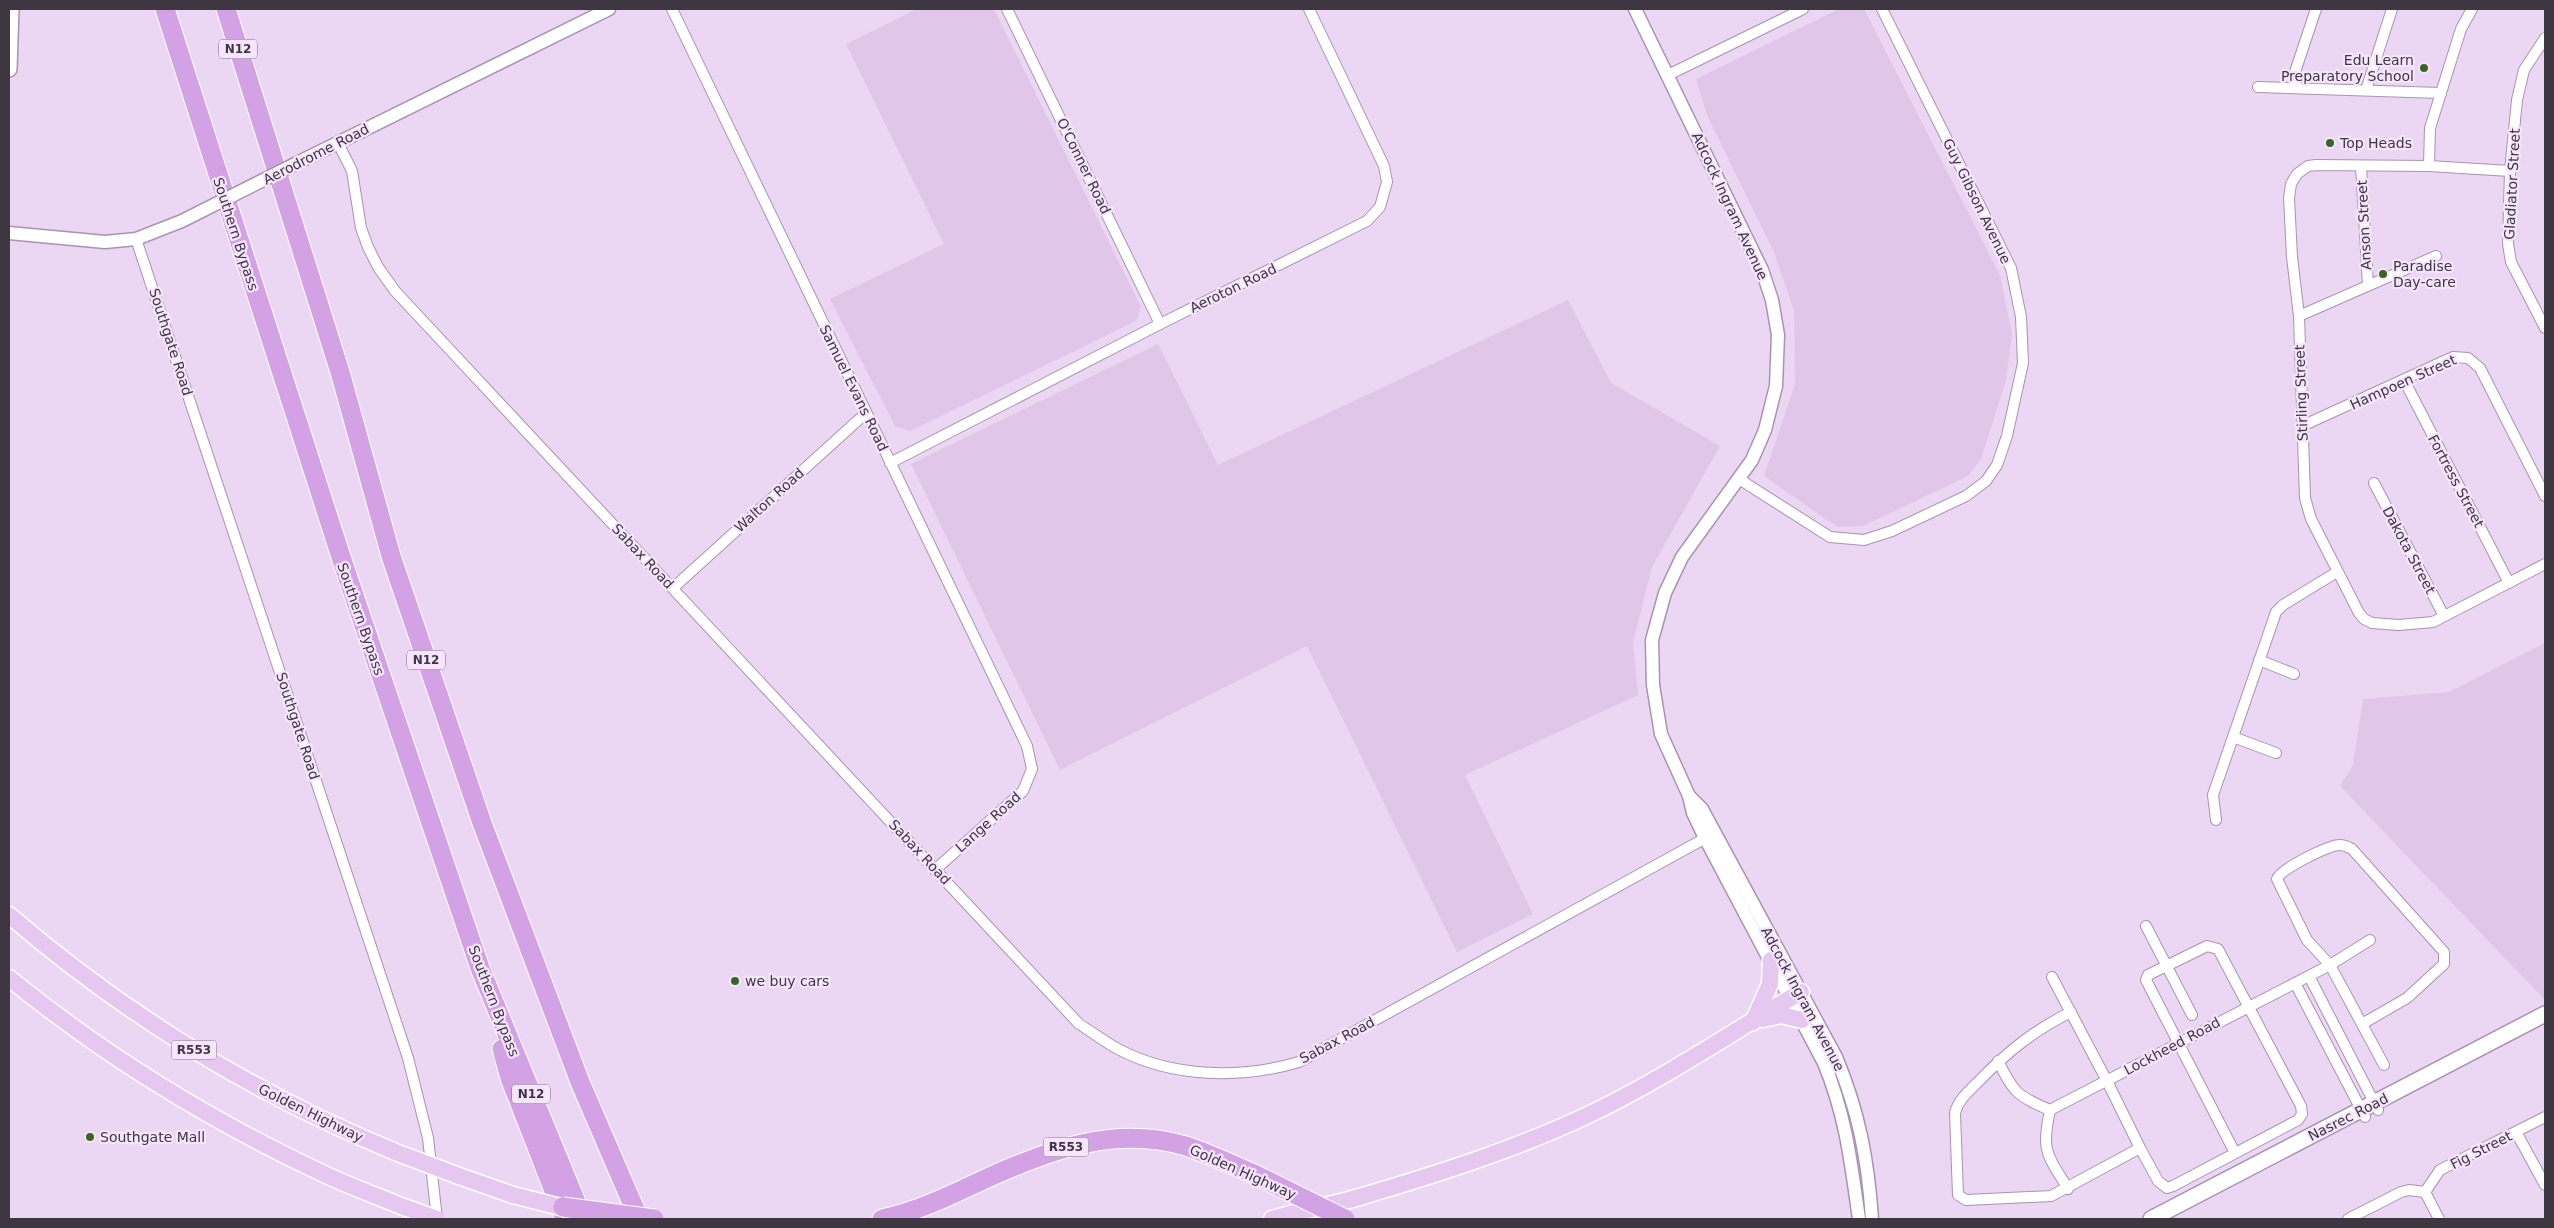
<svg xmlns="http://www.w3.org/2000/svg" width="2554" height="1228" font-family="'DejaVu Sans',sans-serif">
	<rect width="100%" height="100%" fill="#ebd6f3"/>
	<!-- built -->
	<g fill="#e0c7e9">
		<path d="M917,9H994L1141,307L1136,321L910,431L895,426L830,299L944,244L846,44Z"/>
		<path d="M1839,9H1864L2000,275L2012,334L2006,380L1981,459L1968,476L1863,526L1837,527L1764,476L1795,384L1794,311L1774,252L1707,115L1696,79Z"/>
		<path d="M1568,300L1611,383L1720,446L1652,567L1633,643L1638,695L1465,775L1533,914L1457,952L1307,646L1060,770L911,464L1158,344L1218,465Z"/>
		<path d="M2545,643V998L2544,999L2340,786L2353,765L2363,699L2449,692Z"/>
	</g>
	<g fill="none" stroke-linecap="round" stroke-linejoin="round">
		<defs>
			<g id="minor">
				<path d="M672,9L1027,746L1032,769L1023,791L936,869"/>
				<path d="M1007,9L1160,324"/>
				<path d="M2545,38L2524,70L2517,100L2510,171L2508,244L2511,262L2545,328"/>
				<path d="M1668,75L1803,9"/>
				<path d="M2258,87L2441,93"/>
				<path d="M2296,88L2294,75L2316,9"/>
				<path d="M2366,90L2392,9"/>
				<path d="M338,143L352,171L361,228L368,247L378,267L395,291L1079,1024C1092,1032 1105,1042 1118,1049C1173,1078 1241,1079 1299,1062L1711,835"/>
				<path d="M2361,166L2368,285"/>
				<path d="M2429,166L2430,128L2461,29L2472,9"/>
				<path d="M2510,171L2429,166L2316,165L2308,166L2297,174L2291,184L2289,198L2292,257L2299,316L2305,498L2311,519L2359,613L2364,619L2372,623L2399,625L2433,622L2545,564"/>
				<path d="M136,239L408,1058L428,1138L437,1219"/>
				<path d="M2299,316L2436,256"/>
				<path d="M2404,380L2509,583"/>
				<path d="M2302,426L2453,357L2468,358L2480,368L2545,496"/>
				<path d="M890,463L1160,324L1367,221L1380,207L1387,182L1384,166L1309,9"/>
				<path d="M1739,479L1830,537L1864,540L1892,531L1966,496L1986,481L1997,465L2007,436L2023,363L2021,317L2011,268L1882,9"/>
				<path d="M2374,483L2444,616"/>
				<path d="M673,588L866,413"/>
				<path d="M2259,660L2294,674"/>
				<path d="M2233,737L2276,753"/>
				<path d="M2216,820L2213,795L2276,612L2283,605L2337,572"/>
				<path d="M2146,926L2192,1015"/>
				<path d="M2309,976L2378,1110"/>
				<path d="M2052,977L2107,1081L2140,1148L2158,1181L2167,1188L2173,1186L2298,1120L2302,1114L2301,1106L2218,949L2207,946L2148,975L2146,980L2235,1153"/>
				<path d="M2295,983L2365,1117"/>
				<path d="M2071,1012C2033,1031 2007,1052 1978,1082C1969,1091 1958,1100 1955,1113L1958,1195L1966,1200L2051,1196L2140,1148"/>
				<path d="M2362,1024L2407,998L2444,964V952L2352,849C2348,847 2345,845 2340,845C2329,845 2280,869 2277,879L2307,940L2330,965L2384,1065"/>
				<path d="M1998,1061C2014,1093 2017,1096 2050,1110"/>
				<path d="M2050,1110L2330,965L2370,940"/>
				<path d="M2050,1110C2041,1152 2047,1154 2068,1189"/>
				<path d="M2516,1132L2545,1185"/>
				<path d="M2425,1192L2440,1170L2545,1117"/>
				<path d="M2348,1219L2401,1192L2409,1190L2425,1192L2439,1219"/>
			</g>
			<g id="tertiary">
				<path d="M1635,9L1762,270L1772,300L1778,335L1776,386L1765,430L1752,460L1682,557L1665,593L1652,640L1653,685L1661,734L1689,796L1693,813L1705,838L1824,1063C1846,1116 1851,1163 1859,1219"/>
				<path d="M297,163L609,9"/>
				<path d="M9,233L105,242L136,239L182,221"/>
				<path d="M1689,796L1702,809L1836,1057C1859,1112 1868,1160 1872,1219"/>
			</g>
			<g id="secondary">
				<path d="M9,69L11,9"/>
				<path d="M2151,1219L2545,1014"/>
			</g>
			<g id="primary">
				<path d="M9,915C125,1015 256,1095 398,1153"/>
				<path d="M9,978C105,1056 211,1121 324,1174C349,1186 375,1195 401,1206"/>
				<path d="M1763,1019L1781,1015L1802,1020"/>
				<path d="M1753,1022L1770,984L1771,960"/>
				<path d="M459,1176L513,1195"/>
				<path d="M1272,1219C1299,1211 1328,1206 1356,1198C1434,1175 1514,1150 1588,1115C1662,1080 1730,1033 1801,992"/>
			</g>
			<g id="motorway">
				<path d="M165,9L341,557L480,968L583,1219"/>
				<path d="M226,9L340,372L391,556L482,823L580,1082L639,1219"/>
				<path d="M502,1049L510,1078L565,1219"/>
				<path d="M882,1219C919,1211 951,1195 985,1179C1049,1150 1114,1125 1186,1146C1210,1154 1233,1165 1256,1175"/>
			</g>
		</defs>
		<!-- minor casing -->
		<use href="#minor" stroke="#a894af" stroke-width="12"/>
		<!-- tertiary casing -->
		<use href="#tertiary" stroke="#a894af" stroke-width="15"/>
		<!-- secondary casing -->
		<use href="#secondary" stroke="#a894af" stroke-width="18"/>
		<!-- primary casing -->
		<use href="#primary" stroke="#fff" stroke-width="19"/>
		<!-- motorway casing -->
		<use href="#motorway" stroke="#fff" stroke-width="21"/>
		<!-- minor -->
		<use href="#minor" stroke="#fff" stroke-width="10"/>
		<!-- tertiary -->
		<use href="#tertiary" stroke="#fff" stroke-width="12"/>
		<!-- secondary -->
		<use href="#secondary" stroke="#fff" stroke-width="15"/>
		<!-- primary -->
		<use href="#primary" stroke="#e5c7ef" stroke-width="16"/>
		<!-- motorway -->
		<use href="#motorway" stroke="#d3a2e5" stroke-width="19"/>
		<defs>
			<path id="tertiary-bridge" d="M182,221L297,163"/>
			<g id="primary-bridge">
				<path d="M398,1153L459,1176"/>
				<path d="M513,1195L576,1211"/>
				<path d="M401,1206L437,1219"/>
			</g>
			<g id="motorway-bridge">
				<path d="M1256,1175L1345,1219"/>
				<path d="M563,1207L654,1219"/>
			</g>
		</defs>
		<!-- tertiary-bridge casing -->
		<use href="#tertiary-bridge" stroke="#a894af" stroke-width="15" stroke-linecap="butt"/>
		<!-- primary-bridge casing -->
		<use href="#primary-bridge" stroke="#fff" stroke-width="19" stroke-linecap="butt"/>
		<!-- motorway-bridge casing -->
		<use href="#motorway-bridge" stroke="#fff" stroke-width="21" stroke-linecap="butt"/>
		<!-- tertiary-bridge -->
		<use href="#tertiary-bridge" stroke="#fff" stroke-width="12"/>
		<!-- primary-bridge -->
		<use href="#primary-bridge" stroke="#e5c7ef" stroke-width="16"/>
		<!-- motorway-bridge -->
		<use href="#motorway-bridge" stroke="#d3a2e5" stroke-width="19"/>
	</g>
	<!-- markers -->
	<g fill="#396523" stroke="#f6e5fd" stroke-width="2">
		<circle cx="2424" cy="68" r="5"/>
		<circle cx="2330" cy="143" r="5"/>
		<circle cx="2383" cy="274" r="5"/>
		<circle cx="735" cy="981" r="5"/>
		<circle cx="90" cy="1137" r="5"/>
	</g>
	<g text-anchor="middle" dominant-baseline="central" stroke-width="4.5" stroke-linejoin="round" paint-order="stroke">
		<!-- shield labels -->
		<g fill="#f6e5fd" stroke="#756a79" stroke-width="1">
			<rect x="219" y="39.5" width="38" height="19" rx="4"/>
			<rect x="407" y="650.5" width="38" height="19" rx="4"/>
			<rect x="171.5" y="1040.5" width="45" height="19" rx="4"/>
			<rect x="512" y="1084.5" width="38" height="19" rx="4"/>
			<rect x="1043.5" y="1137.5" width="45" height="19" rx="4"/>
		</g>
		<g font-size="12" font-weight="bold" fill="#3e3641">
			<text x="238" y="49">N12</text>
			<text x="426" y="660">N12</text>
			<text x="194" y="1050">R553</text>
			<text x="531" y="1094">N12</text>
			<text x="1066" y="1147">R553</text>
		</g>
		<!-- poi labels -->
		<g font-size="14" fill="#3e3641" stroke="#f6e5fd" text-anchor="start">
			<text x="2414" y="60" text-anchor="end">Edu Learn<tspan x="2414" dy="16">Preparatory School</tspan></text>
			<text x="2340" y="143">Top Heads</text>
			<text x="2393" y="266">Paradise<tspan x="2393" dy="16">Day-care</tspan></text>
			<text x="745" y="981">we buy cars</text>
			<text x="100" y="1137">Southgate Mall</text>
		</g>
		<!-- street labels -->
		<g font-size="14" fill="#3e3641" stroke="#f6e5fd">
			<text transform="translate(316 154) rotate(-27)">Aerodrome Road</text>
			<text transform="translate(1084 166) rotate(64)">O'Conner Road</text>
			<text transform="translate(2512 184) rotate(-87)">Gladiator Street</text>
			<text transform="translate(1977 201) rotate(64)">Guy Gibson Avenue</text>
			<text transform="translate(1730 206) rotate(65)">Adcock Ingram Avenue</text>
			<text transform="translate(2364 225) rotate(-93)">Anson Street</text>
			<text transform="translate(236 234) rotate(72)">Southern Bypass</text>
			<text transform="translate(1233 288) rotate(-26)">Aeroton Road</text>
			<text transform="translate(171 342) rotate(72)">Southgate Road</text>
			<text transform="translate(2403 382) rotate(-24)">Hampoen Street</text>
			<text transform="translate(854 388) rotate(64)">Samuel Evans Road</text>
			<text transform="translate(2301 393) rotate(-92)">Stirling Street</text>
			<text transform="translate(2456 481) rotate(62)">Fortress Street</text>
			<text transform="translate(769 500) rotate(-42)">Walton Road</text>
			<text transform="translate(2409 550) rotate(62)">Dakota Street</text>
			<text transform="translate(643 556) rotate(47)">Sabax Road</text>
			<text transform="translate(361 619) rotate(71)">Southern Bypass</text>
			<text transform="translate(298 726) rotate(72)">Southgate Road</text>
			<text transform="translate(988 822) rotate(-42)">Lange Road</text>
			<text transform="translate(920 852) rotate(47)">Sabax Road</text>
			<text transform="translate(1803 999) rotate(62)">Adcock Ingram Avenue</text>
			<text transform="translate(494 1001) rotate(69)">Southern Bypass</text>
			<text transform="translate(1337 1040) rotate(-28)">Sabax Road</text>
			<text transform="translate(2172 1046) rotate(-28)">Lockheed Road</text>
			<text transform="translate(311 1113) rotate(26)">Golden Highway</text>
			<text transform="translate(2348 1117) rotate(-27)">Nasrec Road</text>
			<text transform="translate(2481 1150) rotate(-27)">Fig Street</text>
			<text transform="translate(1243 1172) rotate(24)">Golden Highway</text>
		</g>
	</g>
	<!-- border -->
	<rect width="2554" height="1228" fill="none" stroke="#3e3641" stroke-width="20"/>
</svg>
